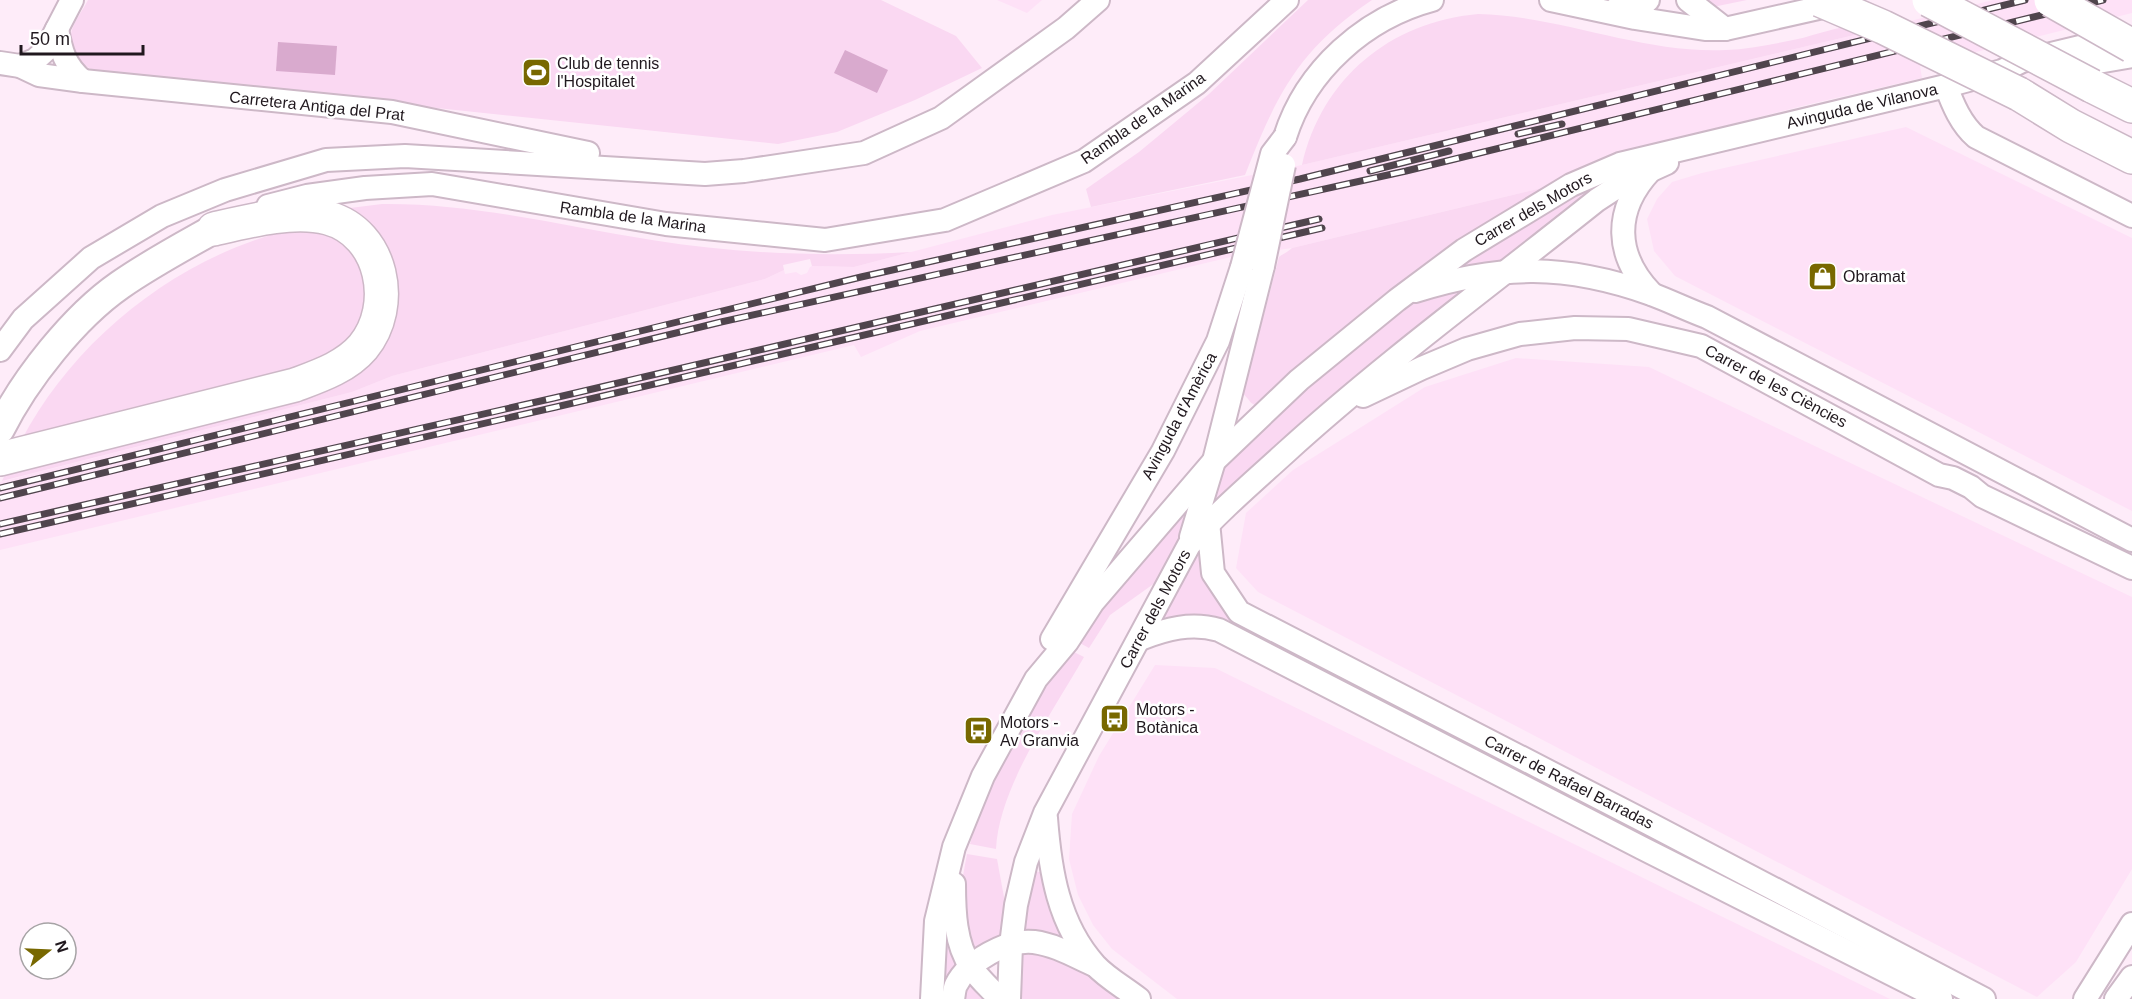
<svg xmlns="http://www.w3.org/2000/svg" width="2132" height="999" font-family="Helvetica,sans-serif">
	<rect width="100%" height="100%" fill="#feecf9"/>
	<!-- built -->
	<g fill="#fee1f7">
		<path d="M997,0H1042L1027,13Z"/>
		<path d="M1993,0H2132V13L1920,66L1922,78L1806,105L1610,155L1611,161L1563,183L1292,248L1231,257L920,331L861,357L854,345L0,550V482L352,392L392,376L765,279L784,270L785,274L796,272L801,275L807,273L810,267L812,266L854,267L1052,215L1302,165L1863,33Z"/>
		<path d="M1906,127L2132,238V511L1675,276L1654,251L1647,219L1657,199L1672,182L1702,173Z"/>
		<path d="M1516,358L1649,367L2132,597V869L2076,962L2037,997L1258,592L1236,568L1246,513L1293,470L1425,387Z"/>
		<path d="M1155,665L1215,668L1890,999H1177L1112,949L1093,925L1078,895L1069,859L1072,814L1099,756Z"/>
	</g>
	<!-- green -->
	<g fill="#fad8f2">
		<path d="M88,0H881L956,36L982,68L915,100L837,132L778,144L104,73C84,69 68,58 71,34C72,24 83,10 88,0Z"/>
		<path d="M1308,0H1372C1298,50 1277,94 1245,175L1091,207L1086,189L1139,152L1209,94Z"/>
		<path d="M1697,0H1747L1708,8Z"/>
		<path d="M1478,14C1562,16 1642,54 1726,50C1749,49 1774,44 1798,39C1809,37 1842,25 1851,27C1855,28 1859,31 1863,33L1302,165C1322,78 1390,22 1478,14Z"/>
		<path d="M1622,168L1507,265L1434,276Z"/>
		<path d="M1563,183L1261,407C1248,404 1251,400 1243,394L1279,257C1284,253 1288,252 1292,248Z"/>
		<path d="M382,204C474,203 562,226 652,240C739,254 824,257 911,252L854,267L812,266L810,259L783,265L784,270L765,279L392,376L352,392L2,481L9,466L372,352L359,219L350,208Z"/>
		<path d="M302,227L343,238L366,272L365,327L326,362L21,441C76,335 186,251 302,227Z"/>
		<path d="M1485,280L1208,514L1226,458L1404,302Z"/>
		<path d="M1194,492L1183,532L1172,558L1159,580L1110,615L1089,648L1076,641Z"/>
		<path d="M1200,543L1246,623L1241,631C1224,622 1206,613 1186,615C1178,616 1170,619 1162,620Z"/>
		<path d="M1255,628L1648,829L1644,837L1251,635Z"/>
		<path d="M1070,650L1084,657C1053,712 999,786 996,849L970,844C991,772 1029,712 1070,650Z"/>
		<path d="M967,854L997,859L1006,908L1005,936L975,955L969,941L962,881Z"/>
		<path d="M1035,871L1047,874L1075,943L1023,935Z"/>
		<path d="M945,929L962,959L944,998L942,972Z"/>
		<path d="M1022,950L1062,954L1125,999H1021Z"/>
		<path d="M969,979L994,999H959Z"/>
	</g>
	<!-- water -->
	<g fill="#d9aace">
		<path d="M278,42L337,46L335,75L276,71Z"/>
		<path d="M845,50L888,70L877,93L834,73Z"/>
	</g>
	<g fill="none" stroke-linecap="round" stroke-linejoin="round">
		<defs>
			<g id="minor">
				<path d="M1551,0L1635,18L1705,29H1725L1836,4"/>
				<path d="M1688,0L1725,29"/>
				<path d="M1616,9C1628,8 1640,9 1648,0"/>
				<path d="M57,29C61,51 65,66 83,81"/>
				<path d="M0,63L20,66L39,75L83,81L392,112L588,153"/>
				<path d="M20,66L35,60L46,50L72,0"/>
				<path d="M2057,69L2132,56"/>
				<path d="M1946,86C1953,105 1961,124 1976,137L2132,216"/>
				<path d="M1285,137C1306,70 1365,18 1432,0"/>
				<path d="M1650,171C1613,211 1615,256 1652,294"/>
				<path d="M268,206L307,196L365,188L432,184L666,224L825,240L945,220L1084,161L1197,83L1287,0"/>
				<path d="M1415,291C1500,264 1567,264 1651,294C1670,301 1688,310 1707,317L2132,540"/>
				<path d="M0,350L23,319L91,258L162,216L225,190L326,160L405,156L705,174L744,171L864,153L941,118L1066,28L1098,0"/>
				<path d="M1363,396L1422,368L1467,349L1520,334L1575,328L1628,329L1701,346L1939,475L1953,478L1971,487L1982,496L2132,568"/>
				<path d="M1208,522L1213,573L1239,612L1652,825L1984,999"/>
				<path d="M1191,537L1214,461L1263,266"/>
				<path d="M1052,639L1163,451L1218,341L1242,267"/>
				<path d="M1140,639C1166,629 1191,622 1219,630L1642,848L1941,999"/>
				<path d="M1046,818C1050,870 1058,924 1095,965C1107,978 1125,988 1139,999"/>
				<path d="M954,884C954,911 955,944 971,967C979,979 991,989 1000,999"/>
				<path d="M932,999L936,921L954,847L983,776L1036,679L1067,642L1093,602L1214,461L1299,380L1397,300L1464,250L1571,185L1620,164L1946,86L2002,71L2022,61L2122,37"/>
				<path d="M953,999C954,995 954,989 956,985C968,961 1007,939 1034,942C1056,945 1074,956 1094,965"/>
				<path d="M1009,999L1011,945L1016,905L1026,862L1045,813L1189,545C1218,512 1252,483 1285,453C1384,363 1492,284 1597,200L1623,183L1667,163"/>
				<path d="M2085,999L2132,924"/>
				<path d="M2116,999L2132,977"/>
			</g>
			<path id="major" d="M0,429C25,379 74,317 120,285C150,264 182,247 214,229"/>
			<g id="highway">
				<path d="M2092,86L2132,106"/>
				<path d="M2019,94L2071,126L2132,157"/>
				<path d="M0,459L295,385C319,376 346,367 363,347C397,306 383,233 328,218C294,209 248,221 214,229"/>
			</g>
		</defs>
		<!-- minor casing -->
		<use href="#minor" stroke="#cdb8c7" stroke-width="26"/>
		<!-- major casing -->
		<use href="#major" stroke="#cdb8c7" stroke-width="32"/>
		<!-- highway casing -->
		<use href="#highway" stroke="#cdb8c7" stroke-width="36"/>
		<!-- minor -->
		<use href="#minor" stroke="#fff" stroke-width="22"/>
		<!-- major -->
		<use href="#major" stroke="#fff" stroke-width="28"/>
		<!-- highway -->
		<use href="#highway" stroke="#fff" stroke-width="33"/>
		<defs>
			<g id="rail">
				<path d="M1518,134L1562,124"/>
				<path d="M1370,171L1449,151"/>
				<path d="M0,488L861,277L1300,179L2025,0"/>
				<path d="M0,498L721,322L1406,171L2103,0"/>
				<path d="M0,524L554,398L1319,219"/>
				<path d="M0,534L556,407L1322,228"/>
			</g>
		</defs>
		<!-- rail casing -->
		<use href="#rail" stroke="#50454d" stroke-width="7"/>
		<!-- rail -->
		<use href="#rail" stroke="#fff" stroke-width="4.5" stroke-dasharray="14" stroke-linecap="butt"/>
		<defs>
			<g id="minor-bridge">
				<path d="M1263,266L1284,165"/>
				<path d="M1242,267L1272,154L1285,137"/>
			</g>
			<g id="highway-bridge">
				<path d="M1820,0L1883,27L2019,94"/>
				<path d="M1929,0L2092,86"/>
				<path d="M2051,0L2132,46"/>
			</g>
		</defs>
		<!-- minor-bridge casing -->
		<use href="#minor-bridge" stroke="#cdb8c7" stroke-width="26" stroke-linecap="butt"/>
		<!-- highway-bridge casing -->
		<use href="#highway-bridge" stroke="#cdb8c7" stroke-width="36" stroke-linecap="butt"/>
		<!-- minor-bridge -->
		<use href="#minor-bridge" stroke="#fff" stroke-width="22"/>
		<!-- highway-bridge -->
		<use href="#highway-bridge" stroke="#fff" stroke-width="33"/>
	</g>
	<!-- icons -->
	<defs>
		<symbol id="stadium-square" viewBox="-11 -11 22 22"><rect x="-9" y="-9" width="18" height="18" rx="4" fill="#786800" stroke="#fff"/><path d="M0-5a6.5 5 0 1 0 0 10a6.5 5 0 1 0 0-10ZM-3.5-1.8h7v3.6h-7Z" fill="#fff"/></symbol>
		<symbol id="shop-square" viewBox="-11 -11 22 22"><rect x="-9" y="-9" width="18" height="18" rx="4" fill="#786800" stroke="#fff"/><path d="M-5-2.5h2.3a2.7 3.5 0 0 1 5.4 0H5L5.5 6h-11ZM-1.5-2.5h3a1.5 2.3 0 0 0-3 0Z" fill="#fff"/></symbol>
		<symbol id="bus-square" viewBox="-11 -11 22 22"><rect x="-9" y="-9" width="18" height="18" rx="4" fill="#786800" stroke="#fff"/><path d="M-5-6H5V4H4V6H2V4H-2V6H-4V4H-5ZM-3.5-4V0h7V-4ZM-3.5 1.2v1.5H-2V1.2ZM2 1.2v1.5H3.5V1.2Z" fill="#fff"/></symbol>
	</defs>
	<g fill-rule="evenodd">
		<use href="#stadium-square" x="520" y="56" width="33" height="33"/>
		<use href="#shop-square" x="1806" y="260" width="33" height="33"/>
		<use href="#bus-square" x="1098" y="702" width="33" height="33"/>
		<use href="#bus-square" x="962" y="714" width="33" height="33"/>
	</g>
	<g text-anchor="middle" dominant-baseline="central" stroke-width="5" stroke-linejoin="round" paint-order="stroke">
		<!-- poi labels -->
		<g font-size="16" fill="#20181e" stroke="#fff" text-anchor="start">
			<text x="557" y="63">Club de tennis<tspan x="557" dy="18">l'Hospitalet</tspan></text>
			<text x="1843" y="276">Obramat</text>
			<text x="1136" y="709">Motors -<tspan x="1136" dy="18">Botànica</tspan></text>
			<text x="1000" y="722">Motors -<tspan x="1000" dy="18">Av Granvia</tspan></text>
		</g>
		<!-- street labels -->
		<g font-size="16" fill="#20181e" stroke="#fff">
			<text transform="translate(317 106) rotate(6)">Carretera Antiga del Prat</text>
			<text transform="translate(1862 106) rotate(-13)">Avinguda de Vilanova</text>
			<text transform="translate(1143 118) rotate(-35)">Rambla de la Marina</text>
			<text transform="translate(1533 209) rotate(-30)">Carrer dels Motors</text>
			<text transform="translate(633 217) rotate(8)">Rambla de la Marina</text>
			<text transform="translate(1776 386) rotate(28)">Carrer de les Ciències</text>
			<text transform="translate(1179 416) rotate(-62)">Avinguda d'Amèrica</text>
			<text transform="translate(1155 609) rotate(-62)">Carrer dels Motors</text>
			<text transform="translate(1569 782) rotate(27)">Carrer de Rafael Barradas</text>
		</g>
	</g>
	<!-- north arrow -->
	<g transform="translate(48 951) rotate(72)"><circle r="28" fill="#ffffff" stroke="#a6a3a5" stroke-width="1.5"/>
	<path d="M0-4.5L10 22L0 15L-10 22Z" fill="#786800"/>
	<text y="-9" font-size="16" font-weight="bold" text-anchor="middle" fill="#20181e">N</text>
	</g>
	<!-- scale -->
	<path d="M21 45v9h122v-9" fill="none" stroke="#20181e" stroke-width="3"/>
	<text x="30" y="45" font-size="18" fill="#20181e" stroke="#ffffff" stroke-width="4.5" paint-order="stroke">50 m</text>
</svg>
